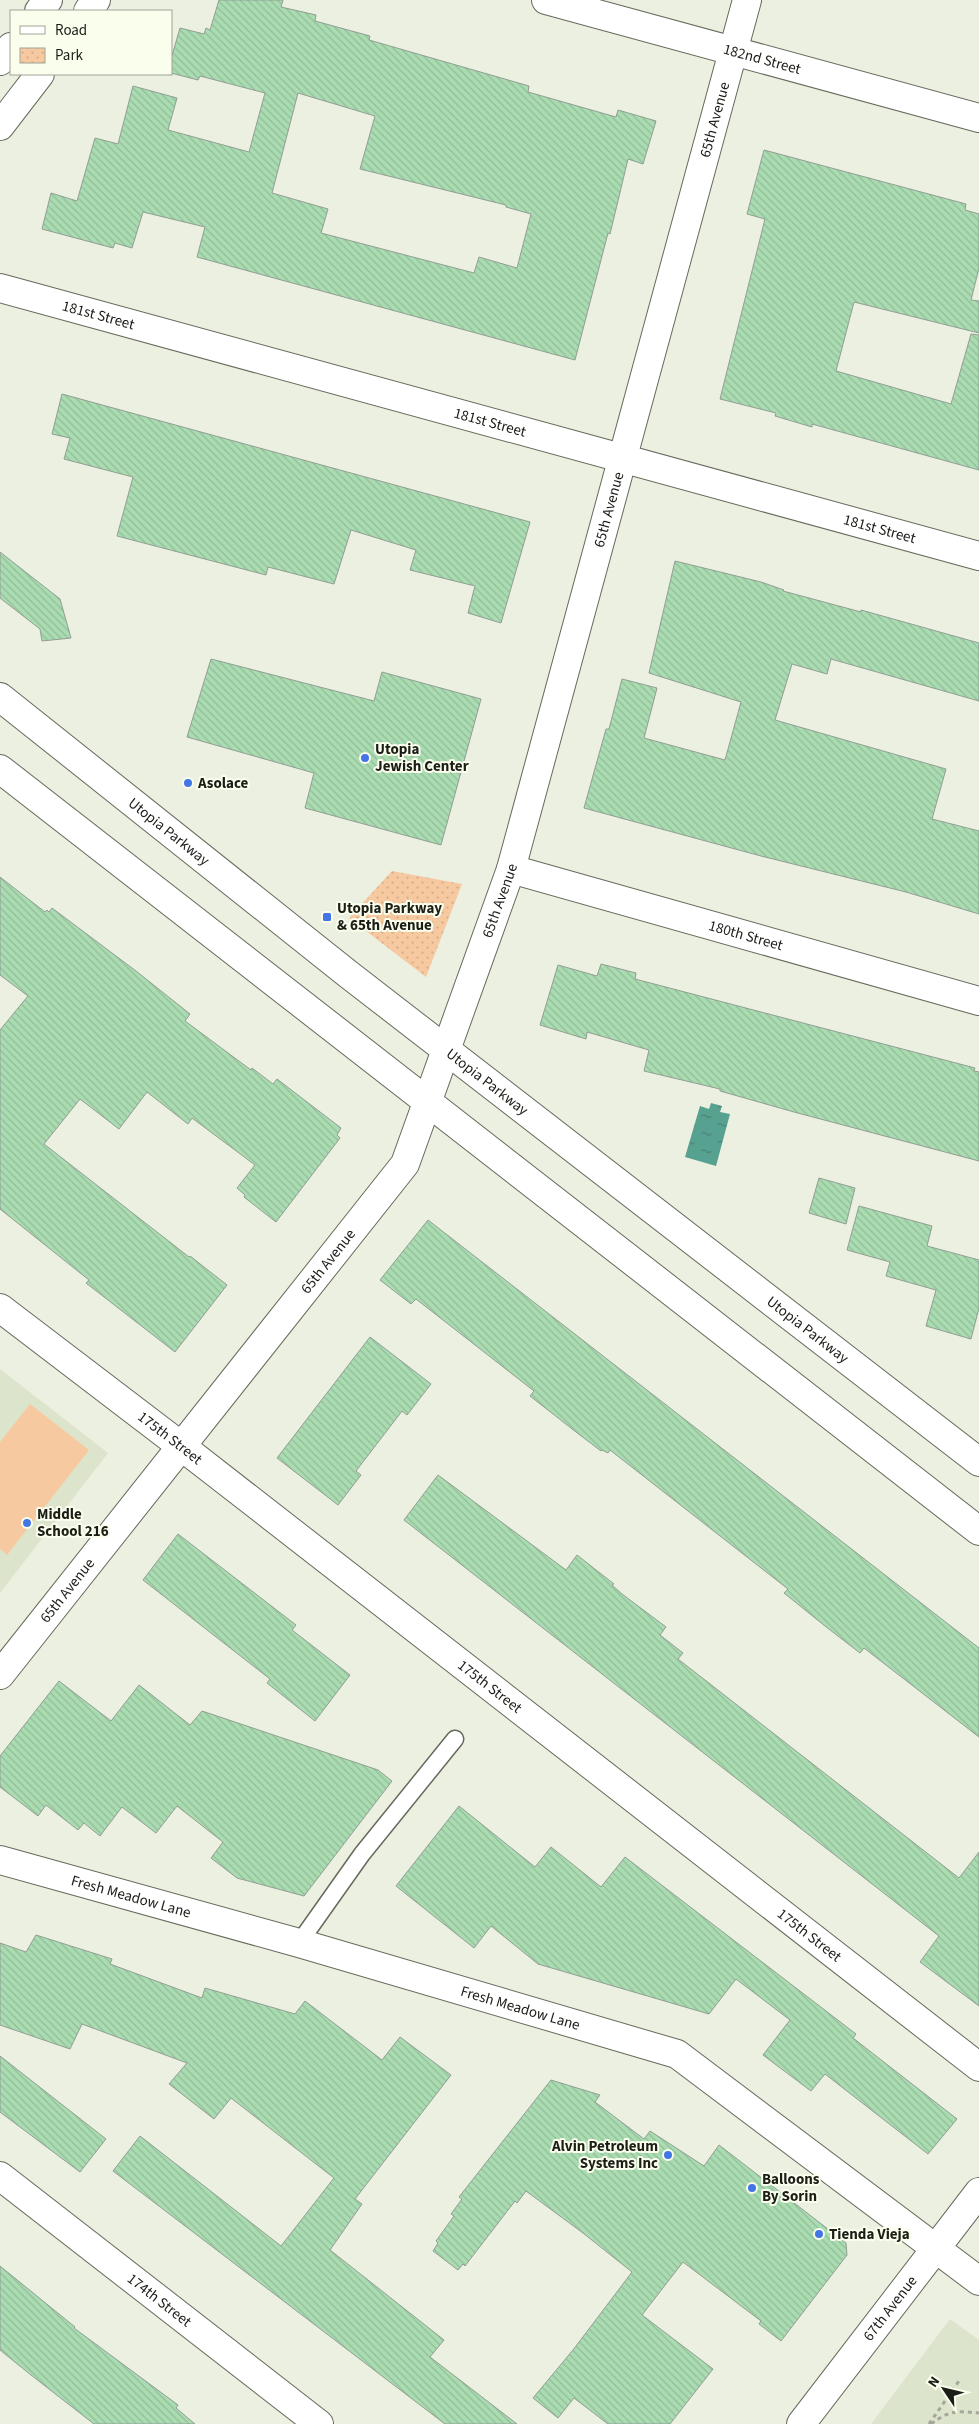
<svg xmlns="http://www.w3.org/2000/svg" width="979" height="2424" font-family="'Source Sans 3',sans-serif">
	<defs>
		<pattern id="park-dots" width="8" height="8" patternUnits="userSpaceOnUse" patternTransform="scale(1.25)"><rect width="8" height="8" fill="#f7c9a0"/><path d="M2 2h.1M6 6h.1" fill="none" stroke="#d3ac89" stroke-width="1.8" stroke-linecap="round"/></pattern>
		<pattern id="water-ripples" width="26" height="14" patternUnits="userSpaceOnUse" patternTransform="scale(1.25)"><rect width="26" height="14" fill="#57a191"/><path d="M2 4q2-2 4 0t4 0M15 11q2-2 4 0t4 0" fill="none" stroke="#478375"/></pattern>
		<pattern id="building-back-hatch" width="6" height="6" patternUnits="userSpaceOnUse" patternTransform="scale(1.25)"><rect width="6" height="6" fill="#aadcb2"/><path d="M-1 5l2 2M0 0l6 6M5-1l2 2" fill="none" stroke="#92bc98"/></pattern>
	</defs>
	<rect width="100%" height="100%" fill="#ebf0e0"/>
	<!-- built -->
	<g fill="#dde4cc">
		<path d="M0,1369L108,1453L0,1593Z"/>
		<path d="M950,2319L979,2340V2424H871Z"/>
	</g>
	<!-- green -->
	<path fill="#f7c9a0" d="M30,1404L89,1450L7,1555L0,1549V1442Z"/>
	<!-- park -->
	<path fill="url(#park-dots)" d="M392,871L462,884L426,977L349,918Z"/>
	<!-- water -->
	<path fill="url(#water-ripples)" d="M711,1103L722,1106L720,1112L730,1114L716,1166L685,1157L700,1106L709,1109Z"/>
	<!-- building -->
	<g fill="url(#building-back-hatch)" stroke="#919e93" fill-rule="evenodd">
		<path d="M219,0H283L281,7L316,15L315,21L370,36L369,40L529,86L528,92L616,117L618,110L656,121L643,164L628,159L610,234L608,233L575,360L197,257L205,227L143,212L132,248L115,243L113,248L42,229L51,193L77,201L95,138L118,144L133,86L177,98L168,130L249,152L265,93L200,76L198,80L171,73V59L180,28L204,34L206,28L210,30ZM298,93L375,116L360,169L506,205V207L531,214L517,268L479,257L474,273L321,233L328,209L272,193Z"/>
		<path d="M764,150L966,204L965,210L979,214V268L971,300L979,301V333L854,302L836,371L951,404L971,334L979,335V470L812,424V427L775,416L776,413L720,399L765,219L747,214Z"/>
		<path d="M62,394L530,522L501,623L468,613L475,586L410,570L416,550L351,530L334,584L268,567L266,575L117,536L133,477L64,459L70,438L52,434Z"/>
		<path d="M0,552L60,599L71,638L42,641L40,629L0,598Z"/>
		<path d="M675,561L761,582L784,590L783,591L861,612V610L979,643V701L831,659L827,674L792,664L775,720L946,769L932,819L979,831V914L906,892L761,856L584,808L606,729H609L622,679L657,688L644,738L725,760L741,702L649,673Z"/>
		<path d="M211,659L374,701L382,672L481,699L441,845L305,808L314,773L187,737Z"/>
		<path d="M0,877L45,912L47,910L49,912L52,908L136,971L190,1014L185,1021L251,1070L252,1068L273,1084L277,1079L341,1128L337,1135L340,1138L276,1222L244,1197L245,1195L237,1188L255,1165L192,1118L188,1124L147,1092L119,1129L80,1099L44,1144L189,1257L190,1256L227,1285L175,1352L86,1283L89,1280L0,1209V1030L28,996L0,975Z"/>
		<path d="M601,964L636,973L635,979L975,1068L974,1071L979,1072V1161L794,1112L720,1091V1089L644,1071L649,1050L587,1032L586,1039L540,1025L558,965L597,976Z"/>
		<path d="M819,1178L855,1188L846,1224L809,1213Z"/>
		<path d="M859,1206L932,1226L927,1246L979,1260V1308L971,1339L926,1326L936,1290L886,1276L890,1262L847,1250Z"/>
		<path d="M428,1220L979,1648V1737L864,1648L860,1653L825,1626L784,1593L788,1589L610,1450L608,1453L602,1450L601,1451L576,1432L530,1396L534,1391L416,1299L411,1304L380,1280Z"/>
		<path d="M370,1337L431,1384L407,1415L402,1411L356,1471L361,1475L338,1505L277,1458Z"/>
		<path d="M438,1475L566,1570L577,1555L614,1584L612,1585L622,1594L666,1627L660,1635L683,1653L678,1659L959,1878L979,1852V2006L920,1962L939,1936L404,1520Z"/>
		<path d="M178,1534L296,1625L292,1630L350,1675L315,1721L267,1683L270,1679L143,1580Z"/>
		<path d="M59,1681L111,1721L139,1685L190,1725L202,1711L378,1770L392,1781L304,1896L237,1878L211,1858L223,1842L177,1806L156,1833L122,1807L100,1836L84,1823L78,1830L46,1805L38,1816L0,1787V1756Z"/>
		<path d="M459,1806L535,1867L551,1847L601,1887L625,1857L856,2034L853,2038L957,2119L928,2154L825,2074L811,2091L763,2055L790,2020L736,1979L709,2014L538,1964L491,1926L474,1948L396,1886Z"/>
		<path d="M36,1935L112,1959L110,1964L202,1998L205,1988L295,2014L305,2001L382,2060L400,2037L451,2075L355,2199L362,2204L330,2250L444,2340L430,2357L517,2424H445L113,2171L140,2136L281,2246L334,2178L231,2098L214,2119L169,2084L187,2063L82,2024L70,2049L0,2025V1943L26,1952Z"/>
		<path d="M0,2056L106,2139L80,2172L0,2112Z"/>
		<path d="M551,2080L600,2095L595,2102L644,2139L650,2131L704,2166L719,2145L846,2243L847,2255L781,2341L759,2324L761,2321L683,2262L642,2315L713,2369L670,2424H608L574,2398L558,2418L533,2398L573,2350L632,2272L583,2233L526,2191L517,2203L515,2201L465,2266L463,2264L458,2270L433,2251L438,2243L436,2241L454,2216L451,2214L462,2199L459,2197Z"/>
		<path d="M0,2266L75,2327L74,2328L178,2405L176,2408L195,2424H94L31,2375L0,2350Z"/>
	</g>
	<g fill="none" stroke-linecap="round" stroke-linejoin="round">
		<defs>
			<path id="lane" d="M299,1943L362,1854L455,1739"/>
			<g id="street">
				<path id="s1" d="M546,0L979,118"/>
				<path d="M39,11L48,0"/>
				<path d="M88,11L96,0"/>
				<path d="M0,61L11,47"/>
				<path d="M0,126L40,74"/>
				<path id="s2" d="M0,288L979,556"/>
				<path id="s3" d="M511,869L979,1001"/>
				<path id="s4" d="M0,1308L181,1446L979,2067"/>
				<path id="s5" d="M0,1675L405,1164L511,869L747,0"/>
				<path id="s6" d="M0,1860L299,1943L677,2054L979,2281"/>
				<path id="s7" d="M0,2176L319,2424"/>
				<path id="s8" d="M801,2424L979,2192"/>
			</g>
			<g id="secondary">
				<path id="s9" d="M0,697L348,974L979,1462"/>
				<path d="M0,769L979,1531"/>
			</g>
		</defs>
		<!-- lane casing -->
		<use href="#lane" stroke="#666a5c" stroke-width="19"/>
		<!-- street casing -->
		<use href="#street" stroke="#666a5c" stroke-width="30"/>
		<!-- secondary casing -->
		<use href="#secondary" stroke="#666a5c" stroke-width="30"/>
		<!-- path -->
		<g stroke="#a4a79b" stroke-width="3" stroke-dasharray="4 4" stroke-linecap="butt">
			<path d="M929,2424L961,2378"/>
			<path d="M931,2424C950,2410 956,2411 979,2413"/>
		</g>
		<!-- lane -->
		<use href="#lane" stroke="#fff" stroke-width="16"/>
		<!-- street -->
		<use href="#street" stroke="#fff" stroke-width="28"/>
		<!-- secondary -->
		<use href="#secondary" stroke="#fff" stroke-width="28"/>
	</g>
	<!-- markers -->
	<g fill="#4375e6" stroke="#f9feed" stroke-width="2">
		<circle cx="365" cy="758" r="5"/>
		<circle cx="188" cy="783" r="5"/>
		<rect x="322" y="912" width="10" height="10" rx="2.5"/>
		<circle cx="27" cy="1523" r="5"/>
		<circle cx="668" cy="2155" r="5"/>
		<circle cx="752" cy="2188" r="5"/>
		<circle cx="819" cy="2234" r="5"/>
	</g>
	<g text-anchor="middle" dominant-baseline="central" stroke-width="4" stroke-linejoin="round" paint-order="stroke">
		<!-- street labels -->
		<g font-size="15" fill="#1c1d17" stroke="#f9feed">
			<text stroke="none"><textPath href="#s1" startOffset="224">182nd Street</textPath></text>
			<text stroke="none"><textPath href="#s5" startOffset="1742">65th Avenue</textPath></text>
			<text stroke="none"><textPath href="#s2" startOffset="102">181st Street</textPath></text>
			<text stroke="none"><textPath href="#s2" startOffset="508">181st Street</textPath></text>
			<text stroke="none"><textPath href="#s5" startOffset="1338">65th Avenue</textPath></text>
			<text stroke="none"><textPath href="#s2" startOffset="912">181st Street</textPath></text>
			<text stroke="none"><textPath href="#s9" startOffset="216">Utopia Parkway</textPath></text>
			<text stroke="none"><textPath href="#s5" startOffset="932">65th Avenue</textPath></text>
			<text stroke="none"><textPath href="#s3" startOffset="244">180th Street</textPath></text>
			<text stroke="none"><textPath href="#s9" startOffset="621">Utopia Parkway</textPath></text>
			<text stroke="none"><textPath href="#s5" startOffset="528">65th Avenue</textPath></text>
			<text stroke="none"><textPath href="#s9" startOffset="1026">Utopia Parkway</textPath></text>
			<text stroke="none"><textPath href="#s4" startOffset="214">175th Street</textPath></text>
			<text stroke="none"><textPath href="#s5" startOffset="108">65th Avenue</textPath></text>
			<text stroke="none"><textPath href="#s4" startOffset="619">175th Street</textPath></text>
			<text stroke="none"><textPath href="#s6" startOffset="136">Fresh Meadow Lane</textPath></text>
			<text stroke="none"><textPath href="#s4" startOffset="1024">175th Street</textPath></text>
			<text stroke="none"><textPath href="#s6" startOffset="541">Fresh Meadow Lane</textPath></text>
			<text stroke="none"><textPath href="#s7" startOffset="202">174th Street</textPath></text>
			<text stroke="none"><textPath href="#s8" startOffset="146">67th Avenue</textPath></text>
		</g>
		<!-- poi labels -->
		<g font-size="15" font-weight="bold" fill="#1c1d17" stroke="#f9feed" text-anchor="start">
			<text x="375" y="749">Utopia<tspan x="375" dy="17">Jewish Center</tspan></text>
			<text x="198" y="783">Asolace</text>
			<text x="337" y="908">Utopia Parkway<tspan x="337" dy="17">&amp; 65th Avenue</tspan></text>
			<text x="37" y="1514">Middle<tspan x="37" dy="17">School 216</tspan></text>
			<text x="658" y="2146" text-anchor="end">Alvin Petroleum<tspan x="658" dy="17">Systems Inc</tspan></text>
			<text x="762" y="2179">Balloons<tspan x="762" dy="17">By Sorin</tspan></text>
			<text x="829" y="2234">Tienda Vieja</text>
		</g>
	</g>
	<!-- legend -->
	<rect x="10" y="10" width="162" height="65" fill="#f9feed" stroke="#a1a497"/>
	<rect x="20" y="26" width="25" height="8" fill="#ffffff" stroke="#a1a497"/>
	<text x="55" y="35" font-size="15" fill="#1c1d17">Road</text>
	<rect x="20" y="48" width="25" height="15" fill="url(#park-dots)" stroke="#a1a497"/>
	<text x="55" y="60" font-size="15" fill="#1c1d17">Park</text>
	<!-- north arrow -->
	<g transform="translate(944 2389) rotate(305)" stroke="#f9feed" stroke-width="4" paint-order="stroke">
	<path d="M0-4L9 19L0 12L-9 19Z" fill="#1c1d17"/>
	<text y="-8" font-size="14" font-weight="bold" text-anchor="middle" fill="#1c1d17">N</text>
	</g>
</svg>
